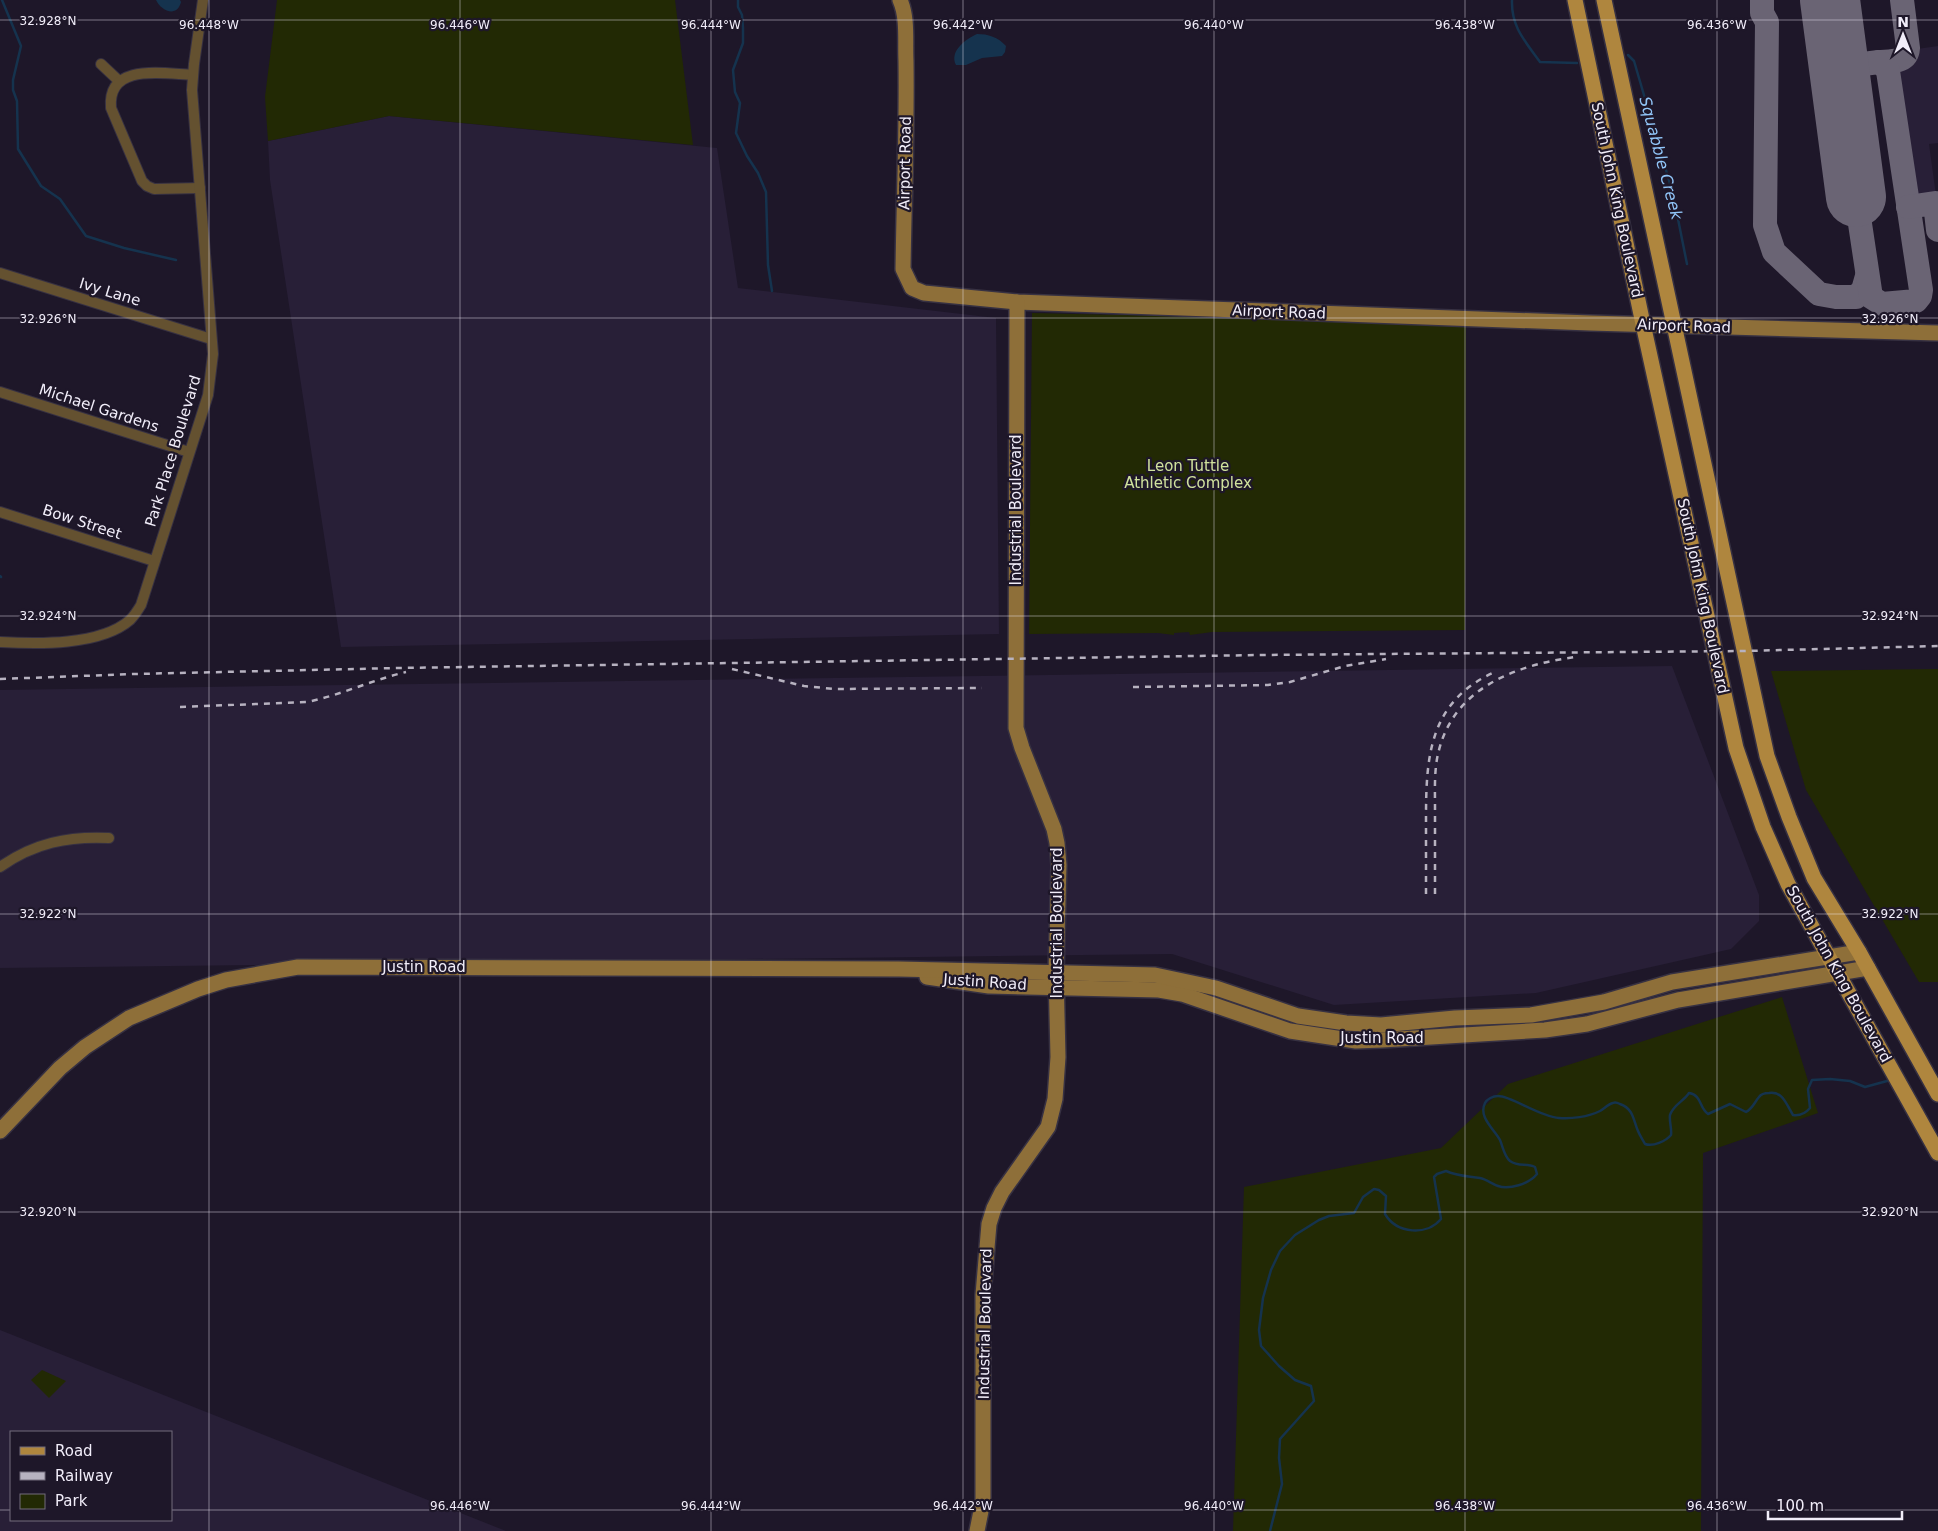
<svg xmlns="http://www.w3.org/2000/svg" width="1938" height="1531" font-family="'DejaVu Sans',sans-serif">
	<rect width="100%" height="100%" fill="#1e1729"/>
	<!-- built -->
	<g fill="#281f37" fill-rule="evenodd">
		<path d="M1938,46V143L1929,144L1938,210L1905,215L1882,54Z"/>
		<path d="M389,116L717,148L738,288L996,318L999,634L341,647L270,180L268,141Z"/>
		<path d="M1672,666L1759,895V921L1731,949L1536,993L1334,1005L1172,954L0,968V690Z"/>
		<path d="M0,1330L506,1531H0ZM11,1432H171V1520H11Z"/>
	</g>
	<!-- green -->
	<g fill="#222904">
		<path d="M277,0H675L693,145L389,116L268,141L265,97Z"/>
		<path d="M1032,313L1466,323L1465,630L1212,632L1190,635L1189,632L1174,633V635L1158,633L1029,634Z"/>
		<path d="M1938,669V982H1919L1806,790L1771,671Z"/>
		<path d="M1782,997L1818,1113L1703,1153L1701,1531H1233L1244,1187L1441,1148L1508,1084Z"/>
		<path d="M42,1370L66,1381L49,1398L31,1380Z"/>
	</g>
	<!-- water -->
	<g fill="#15334e">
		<path d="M156,0H180L181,2C177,18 161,11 156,0Z"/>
		<path d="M977,34C988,34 998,37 1006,46L1005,52L1002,56L982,58L966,65H956C949,51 966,39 977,34Z"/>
	</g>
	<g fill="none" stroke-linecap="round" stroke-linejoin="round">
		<!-- stream -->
		<g stroke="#15334e" stroke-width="2.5">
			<path d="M2,0L21,46L13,80V90L17,101L18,149L41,186L60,199L86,236L124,248L176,260"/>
			<path d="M738,0V7L742,15L743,28V43L733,70L735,92L740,103L736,133L747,156L758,173L766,192L768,265L772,291"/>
			<path d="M1512,0C1511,27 1525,41 1540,62L1577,63"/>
			<path d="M1628,55L1634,61L1673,194L1687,264"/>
			<path d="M0,576L1,577"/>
			<path d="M1270,1531L1282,1484L1279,1458L1280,1439L1314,1401L1311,1386L1295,1380L1279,1366L1261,1346L1259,1330L1263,1298L1271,1270L1280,1251L1295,1235L1319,1220L1329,1216L1354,1213L1363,1197L1374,1189L1379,1190L1386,1196L1385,1214C1397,1234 1427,1236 1441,1219L1434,1177L1437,1174L1446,1171C1457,1176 1468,1176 1480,1178C1486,1179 1492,1184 1498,1186C1509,1190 1529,1184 1537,1174L1535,1167C1527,1163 1518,1167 1510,1161C1504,1156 1503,1147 1500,1140C1494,1129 1478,1117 1485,1103C1487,1099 1493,1096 1498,1096C1512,1096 1538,1116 1559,1118C1571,1119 1588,1117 1600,1111C1604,1109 1608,1104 1613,1103C1615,1102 1618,1103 1620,1104C1634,1109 1633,1120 1638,1131C1640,1136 1643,1140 1645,1144C1653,1147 1666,1141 1671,1135C1672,1129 1669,1121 1670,1115C1673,1105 1684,1101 1689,1093C1702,1095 1699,1108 1708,1114L1730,1104L1746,1112C1753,1108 1754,1103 1759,1097C1761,1094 1765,1093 1769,1093C1783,1091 1786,1104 1793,1115C1800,1116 1805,1114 1810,1108L1808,1089L1812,1080L1830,1079L1850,1081L1865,1087L1887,1081"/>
		</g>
		<!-- taxiway -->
		<g stroke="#6a6474" stroke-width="24">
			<path d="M1762,0V13L1767,22L1765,225L1774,252L1819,294L1836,297H1856L1863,290L1867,276"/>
			<path d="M1879,62C1891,61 1907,63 1908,48L1902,0"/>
			<path d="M1839,67L1879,62L1883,64L1888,71L1921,290L1920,296L1916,301L1882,304L1871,297L1856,197"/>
			<path d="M1908,207L1935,203L1938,230"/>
		</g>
		<!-- runway -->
		<path stroke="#6a6474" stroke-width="60" d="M1830,0L1856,197"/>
		<defs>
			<g id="street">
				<path d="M101,64L119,81"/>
				<path d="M193,75C164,74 107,62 111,108L142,181L147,186L154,189L200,188"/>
				<path d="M0,273L211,339"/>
				<path d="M0,392L189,452"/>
				<path d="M0,512L154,561"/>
				<path d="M0,642C37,644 100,646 130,620C134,616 138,610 141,605L208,395L213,354L192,90L194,64L203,0"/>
				<path d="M0,867C34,843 68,836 109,838"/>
			</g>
			<g id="secondary">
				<path d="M900,0C908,18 905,41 906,61C907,130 904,200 903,269L912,288L924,293L1017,302L1590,323L1938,333"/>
				<path d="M927,977L989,986L1159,990L1182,994L1290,1031L1356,1041L1382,1040L1545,1030L1587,1024L1678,1000L1868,968"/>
				<path d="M0,1131L60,1068L85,1047L129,1018L198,989L226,980L298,967L899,969L1155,975L1216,988L1298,1016L1346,1023L1381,1025L1455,1018L1531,1015L1604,1002L1672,982L1859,952"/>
				<path d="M977,1531L983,1501V1295L989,1224L994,1208L1002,1192L1048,1127L1055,1099L1058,1057L1056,972L1059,865L1057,843L1054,829L1022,748L1016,728L1017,302"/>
			</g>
			<g id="primary">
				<path d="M1575,0L1643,324L1736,748L1763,827L1788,884L1938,1153"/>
				<path d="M1604,0L1767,756L1789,817L1814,878L1859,952L1938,1094"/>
			</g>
		</defs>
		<!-- street casing -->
		<use href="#street" stroke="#373142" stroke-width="12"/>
		<!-- secondary casing -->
		<use href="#secondary" stroke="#373142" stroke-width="18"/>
		<!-- primary casing -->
		<use href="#primary" stroke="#373142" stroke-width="18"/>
		<!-- street -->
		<use href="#street" stroke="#645130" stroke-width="10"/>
		<!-- secondary -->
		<use href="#secondary" stroke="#8e6f39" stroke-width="15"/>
		<!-- primary -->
		<use href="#primary" stroke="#af863e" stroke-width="15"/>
		<!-- rail -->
		<g stroke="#b7b2c0" stroke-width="2.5" stroke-dasharray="6 6" stroke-linecap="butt">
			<path d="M732,669L804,686L834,689L982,688"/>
			<path d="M0,679L134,674L399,668L1262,655L1744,651L1938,646"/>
			<path d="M1133,687L1268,685L1290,682L1345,666L1386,659"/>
			<path d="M180,707L307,702C341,695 372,680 406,672"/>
			<path d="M1426,894C1426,869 1426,843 1426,818C1426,754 1430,700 1497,671"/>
			<path d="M1435,894C1435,865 1435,836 1435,807C1435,788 1434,768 1439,750C1455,687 1517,665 1575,657"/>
		</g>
	</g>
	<!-- ticks -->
	<path fill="none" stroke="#f1edf9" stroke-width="1" stroke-opacity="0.45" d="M209,0V1531M460,0V1531M711,0V1531M963,0V1531M1214,0V1531M1465,0V1531M1717,0V1531M0,20H1938M0,318H1938M0,616H1938M0,914H1938M0,1212H1938M0,1510H11M171,1510H1938"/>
	<g text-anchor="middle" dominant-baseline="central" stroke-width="4.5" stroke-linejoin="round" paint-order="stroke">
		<!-- street labels -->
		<g font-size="15" fill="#f1edf9" stroke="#1e1729">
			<text transform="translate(905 163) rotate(-89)">Airport Road</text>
			<text transform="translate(1617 200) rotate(78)">South John King Boulevard</text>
			<text transform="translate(110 292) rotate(17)">Ivy Lane</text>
			<text transform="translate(1279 312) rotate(2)">Airport Road</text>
			<text transform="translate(1684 326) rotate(2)">Airport Road</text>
			<text transform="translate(99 408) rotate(18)">Michael Gardens</text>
			<text transform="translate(173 451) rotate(-73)">Park Place Boulevard</text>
			<text transform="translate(1016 510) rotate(-90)">Industrial Boulevard</text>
			<text transform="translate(82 522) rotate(18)">Bow Street</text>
			<text transform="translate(1703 596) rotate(78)">South John King Boulevard</text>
			<text transform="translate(1057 923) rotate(-90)">Industrial Boulevard</text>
			<text x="424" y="967">Justin Road</text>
			<text transform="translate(1839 974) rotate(61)">South John King Boulevard</text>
			<text transform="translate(985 982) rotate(4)">Justin Road</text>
			<text x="1382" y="1038">Justin Road</text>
			<text transform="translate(985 1324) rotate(-89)">Industrial Boulevard</text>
		</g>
		<!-- park labels -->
		<g font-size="15" fill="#d0e19d" stroke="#1e1729">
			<text x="1188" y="466">Leon Tuttle<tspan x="1188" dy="17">Athletic Complex</tspan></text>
		</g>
		<!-- water labels -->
		<g font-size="16" font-style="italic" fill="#91c5f8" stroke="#1e1729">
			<text transform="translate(1661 158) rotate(75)">Squabble Creek</text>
		</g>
	</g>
	<g font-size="12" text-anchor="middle" fill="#f1edf9" stroke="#1e1729" stroke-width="4.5" stroke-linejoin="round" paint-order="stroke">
		<text x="48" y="25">32.928°N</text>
		<text x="209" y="29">96.448°W</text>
		<text x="460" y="29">96.446°W</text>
		<text x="711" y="29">96.444°W</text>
		<text x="963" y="29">96.442°W</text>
		<text x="1214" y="29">96.440°W</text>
		<text x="1465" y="29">96.438°W</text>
		<text x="1717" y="29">96.436°W</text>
		<text x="48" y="323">32.926°N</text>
		<text x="1890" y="323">32.926°N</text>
		<text x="48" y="620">32.924°N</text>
		<text x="1890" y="620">32.924°N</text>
		<text x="48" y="918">32.922°N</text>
		<text x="1890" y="918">32.922°N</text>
		<text x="48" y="1216">32.920°N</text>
		<text x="1890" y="1216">32.920°N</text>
		<text x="460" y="1510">96.446°W</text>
		<text x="711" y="1510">96.444°W</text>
		<text x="963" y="1510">96.442°W</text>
		<text x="1214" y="1510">96.440°W</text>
		<text x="1465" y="1510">96.438°W</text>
		<text x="1717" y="1510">96.436°W</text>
	</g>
	<!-- legend -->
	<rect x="10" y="1431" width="162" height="90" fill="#1e1729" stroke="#726d7c"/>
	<rect x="20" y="1447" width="25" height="8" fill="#af863e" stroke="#726d7c"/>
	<text x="55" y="1456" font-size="15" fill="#f1edf9">Road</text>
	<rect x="20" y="1472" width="25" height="8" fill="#b7b2c0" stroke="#726d7c"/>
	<text x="55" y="1481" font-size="15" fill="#f1edf9">Railway</text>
	<rect x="20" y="1494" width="25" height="15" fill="#222904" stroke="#726d7c"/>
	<text x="55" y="1506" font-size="15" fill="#f1edf9">Park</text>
	<!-- north arrow -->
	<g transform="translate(1903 35)" stroke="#1e1729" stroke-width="4" paint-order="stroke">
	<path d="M0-4L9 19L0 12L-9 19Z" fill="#f1edf9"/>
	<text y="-8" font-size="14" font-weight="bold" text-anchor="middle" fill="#f1edf9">N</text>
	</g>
	<!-- scale -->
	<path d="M1768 1511v8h134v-8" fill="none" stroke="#f1edf9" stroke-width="2.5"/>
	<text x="1776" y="1511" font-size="15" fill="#f1edf9" stroke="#1e1729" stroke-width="4" paint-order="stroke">100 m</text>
</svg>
